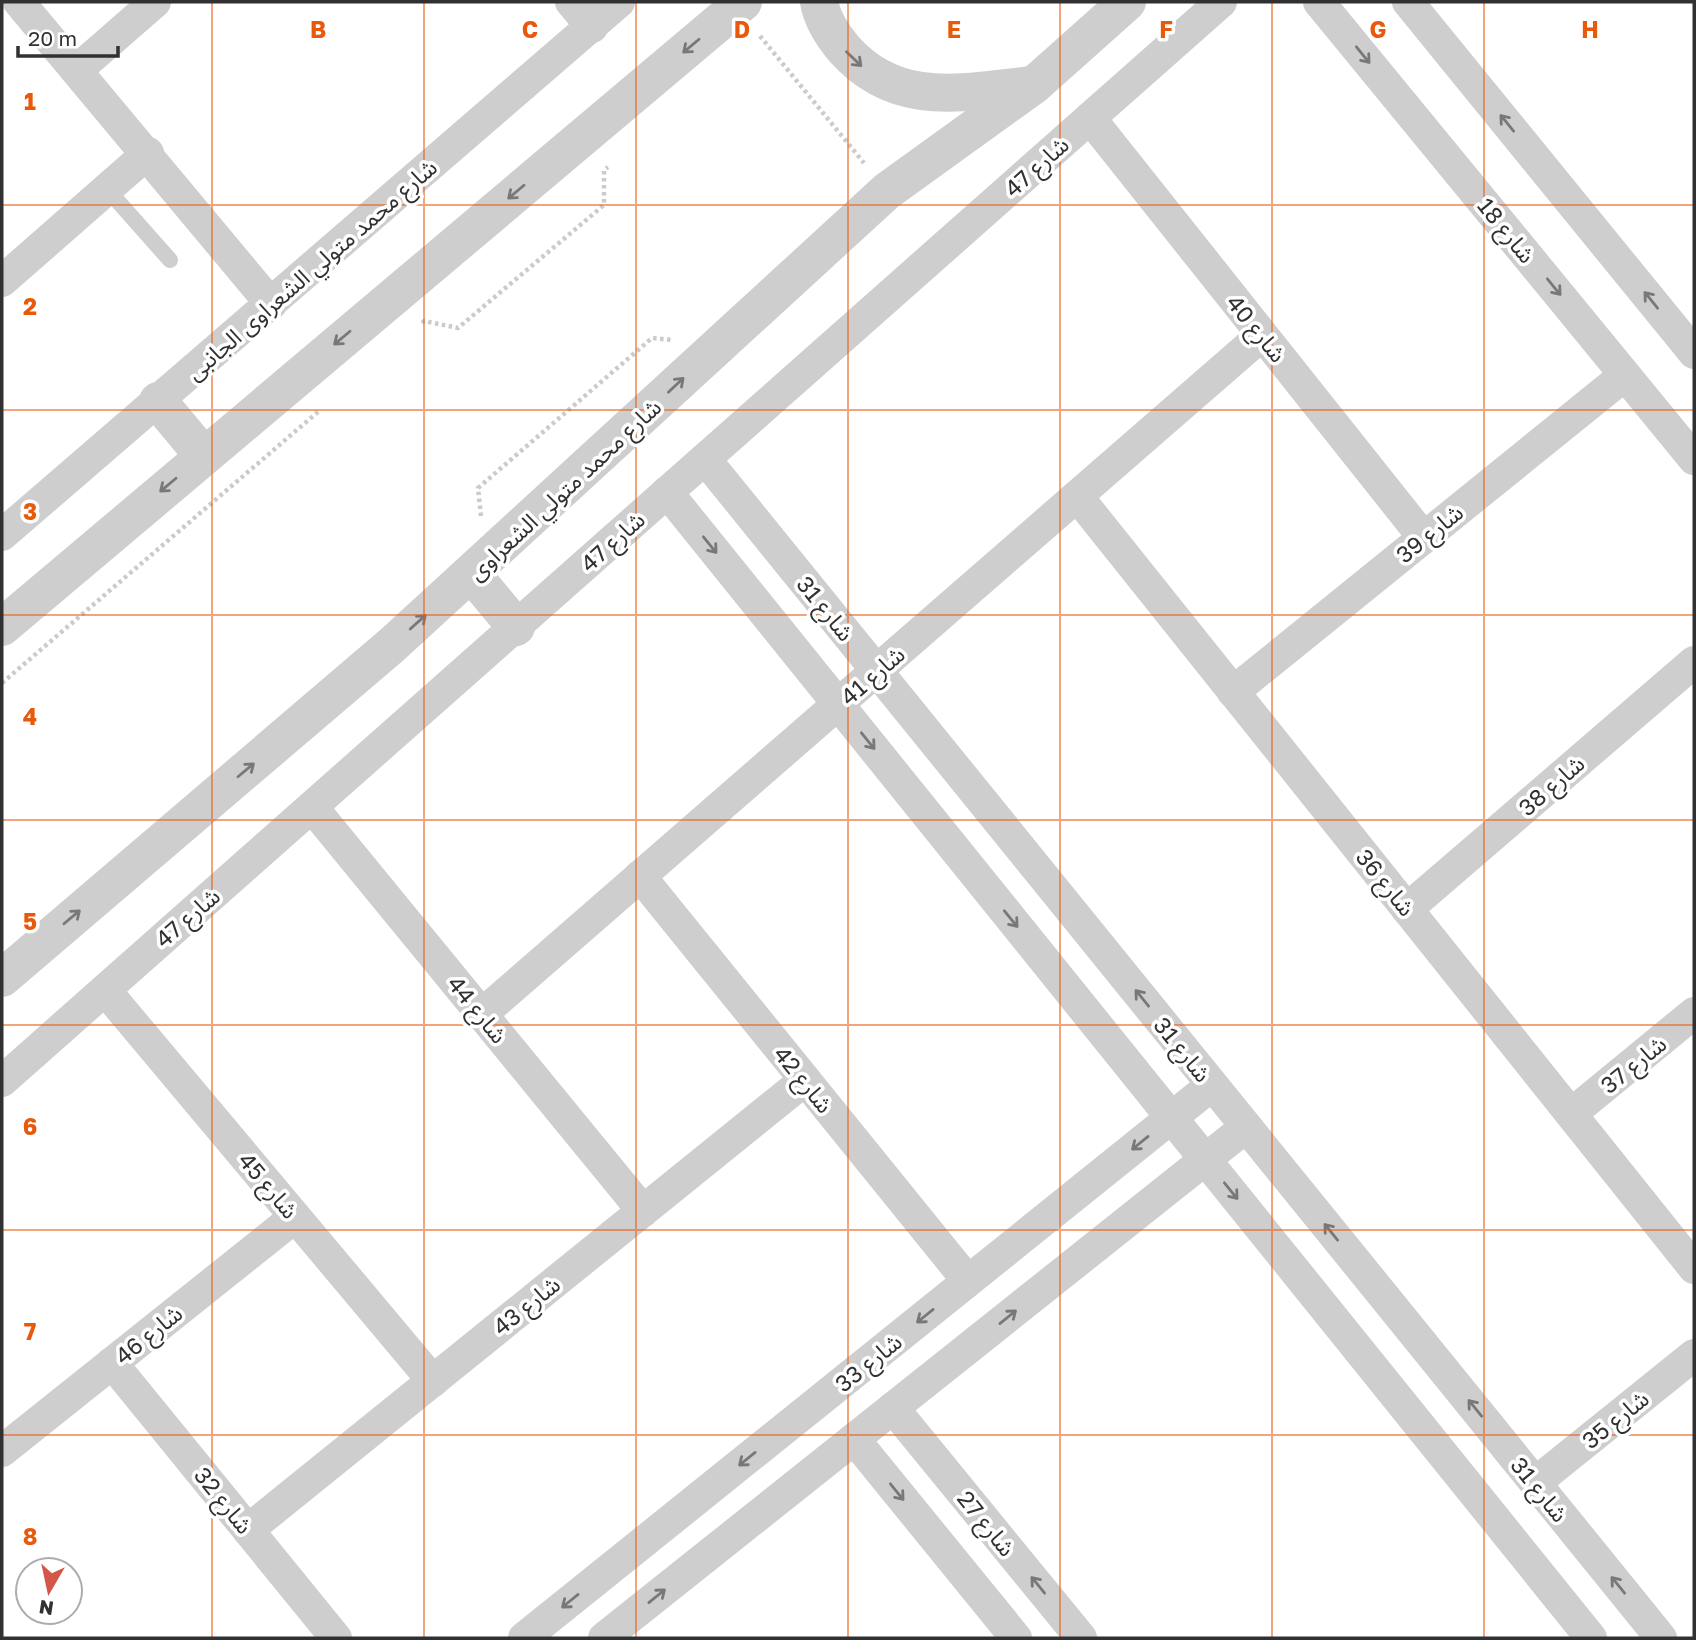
<svg xmlns="http://www.w3.org/2000/svg" width="1696" height="1640" font-family="'Golos Text','Noto Sans Arabic',sans-serif">
	<rect width="100%" height="100%" fill="#fff"/>
	<g fill="none" stroke-linecap="round" stroke-linejoin="round">
		<!-- path -->
		<g stroke="#cbcbcb" stroke-width="4.5" stroke-dasharray="3.5 3.5" stroke-linecap="butt">
			<path d="M760,36L864,163"/>
			<path d="M422,323L424,321L458,328L604,205V170L608,167"/>
			<path d="M481,516L478,488L652,338L672,340"/>
			<path d="M2,683L319,411"/>
		</g>
		<!-- service -->
		<path stroke="#cecece" stroke-width="16" d="M107,189L170,260"/>
		<!-- minor -->
		<g stroke="#cecece" stroke-width="32">
			<path d="M19,2L271,304"/>
			<path d="M571,2L592,27"/>
			<path d="M1319,2L1694,459"/>
			<path d="M1408,2L1694,353"/>
			<path d="M77,70L155,2"/>
			<path d="M1090,118L1424,538"/>
			<path d="M2,281L148,153"/>
			<path d="M705,459L1661,1638"/>
			<path d="M667,492L1591,1638"/>
			<path d="M1077,496L1694,1268"/>
			<path d="M2,535L619,2"/>
			<path d="M1233,692L1625,375"/>
			<path d="M312,807L643,1211"/>
			<path d="M640,876L968,1281"/>
			<path d="M1407,909L1694,662"/>
			<path d="M105,990L433,1381"/>
			<path d="M482,1014L1262,335"/>
			<path d="M2,1081L1221,2"/>
			<path d="M1571,1114L1694,1013"/>
			<path d="M112,1363L336,1638"/>
			<path d="M893,1408L1081,1638"/>
			<path d="M854,1439L1016,1638"/>
			<path d="M2,1451L295,1217"/>
			<path d="M1535,1483L1694,1355"/>
			<path d="M248,1530L805,1080"/>
			<path d="M524,1638L1212,1085"/>
			<path d="M604,1638L1246,1127"/>
		</g>
		<!-- tertiary -->
		<g stroke="#cecece" stroke-width="38">
			<path d="M819,2C822,19 833,36 844,49C897,109 963,92 1033,85"/>
			<path d="M158,401L203,455"/>
			<path d="M472,574L516,627"/>
			<path d="M2,627L743,2"/>
			<path d="M2,978L392,645L887,191L1034,85L1127,2"/>
		</g>
	</g>
	<!-- one-way arrows -->
	<defs><path id="oneway-shaft" d="M-6 0H5M1.5-3L5.5 0L1.5 3" fill="none" stroke-width="1.6" stroke-linecap="round" stroke-linejoin="round" transform="scale(1.75)"/></defs>
	<g stroke="#787878">
		<use href="#oneway-shaft" transform="translate(691 46) rotate(140)"/>
		<use href="#oneway-shaft" transform="translate(1363 55) rotate(51)"/>
		<use href="#oneway-shaft" transform="translate(854 59) rotate(44)"/>
		<use href="#oneway-shaft" transform="translate(1507 123) rotate(-129)"/>
		<use href="#oneway-shaft" transform="translate(516 192) rotate(140)"/>
		<use href="#oneway-shaft" transform="translate(1554 287) rotate(51)"/>
		<use href="#oneway-shaft" transform="translate(1651 300) rotate(-129)"/>
		<use href="#oneway-shaft" transform="translate(342 338) rotate(140)"/>
		<use href="#oneway-shaft" transform="translate(676 385) rotate(-43)"/>
		<use href="#oneway-shaft" transform="translate(168 485) rotate(140)"/>
		<use href="#oneway-shaft" transform="translate(710 545) rotate(51)"/>
		<use href="#oneway-shaft" transform="translate(418 622) rotate(-42)"/>
		<use href="#oneway-shaft" transform="translate(868 741) rotate(51)"/>
		<use href="#oneway-shaft" transform="translate(246 770) rotate(-40)"/>
		<use href="#oneway-shaft" transform="translate(72 917) rotate(-40)"/>
		<use href="#oneway-shaft" transform="translate(1011 919) rotate(51)"/>
		<use href="#oneway-shaft" transform="translate(1142 998) rotate(-129)"/>
		<use href="#oneway-shaft" transform="translate(1140 1143) rotate(141)"/>
		<use href="#oneway-shaft" transform="translate(1231 1191) rotate(51)"/>
		<use href="#oneway-shaft" transform="translate(1331 1232) rotate(-129)"/>
		<use href="#oneway-shaft" transform="translate(925 1316) rotate(141)"/>
		<use href="#oneway-shaft" transform="translate(1008 1317) rotate(-39)"/>
		<use href="#oneway-shaft" transform="translate(1475 1408) rotate(-129)"/>
		<use href="#oneway-shaft" transform="translate(747 1459) rotate(141)"/>
		<use href="#oneway-shaft" transform="translate(897 1492) rotate(51)"/>
		<use href="#oneway-shaft" transform="translate(1038 1585) rotate(-129)"/>
		<use href="#oneway-shaft" transform="translate(1618 1585) rotate(-129)"/>
		<use href="#oneway-shaft" transform="translate(657 1596) rotate(-39)"/>
		<use href="#oneway-shaft" transform="translate(570 1601) rotate(141)"/>
	</g>
	<!-- grid -->
	<path fill="none" stroke="#e8590c" stroke-width="2" stroke-opacity="0.55" d="M212,2V1638M424,2V1638M636,2V1638M848,2V1638M1060,2V1638M1272,2V1638M1484,2V1638M2,205H1694M2,410H1694M2,615H1694M2,820H1694M2,1025H1694M2,1230H1694M2,1435H1694"/>
	<g text-anchor="middle" dominant-baseline="central" stroke-width="7" stroke-linejoin="round" paint-order="stroke">
		<!-- street labels -->
		<g font-size="23" fill="#313131" stroke="#fff">
			<text transform="translate(1036 166) rotate(-42)">شارع 47</text>
			<text transform="translate(1507 230) rotate(51)">شارع 18</text>
			<text transform="translate(311 269) rotate(-41)">شارع محمد متولي الشعراوى الجانبى</text>
			<text transform="translate(1257 328) rotate(51)">شارع 40</text>
			<text transform="translate(564 489) rotate(-43)">شارع محمد متولي الشعراوى</text>
			<text transform="translate(1429 533) rotate(-39)">شارع 39</text>
			<text transform="translate(612 541) rotate(-42)">شارع 47</text>
			<text transform="translate(826 608) rotate(51)">شارع 31</text>
			<text transform="translate(872 675) rotate(-41)">شارع 41</text>
			<text transform="translate(1551 785) rotate(-41)">شارع 38</text>
			<text transform="translate(1386 882) rotate(51)">شارع 36</text>
			<text transform="translate(187 917) rotate(-41)">شارع 47</text>
			<text transform="translate(478 1009) rotate(51)">شارع 44</text>
			<text transform="translate(1183 1049) rotate(51)">شارع 31</text>
			<text transform="translate(1633 1064) rotate(-39)">شارع 37</text>
			<text transform="translate(804 1079) rotate(51)">شارع 42</text>
			<text transform="translate(269 1185) rotate(50)">شارع 45</text>
			<text transform="translate(526 1305) rotate(-39)">شارع 43</text>
			<text transform="translate(148 1334) rotate(-39)">شارع 46</text>
			<text transform="translate(868 1362) rotate(-39)">شارع 33</text>
			<text transform="translate(1615 1419) rotate(-39)">شارع 35</text>
			<text transform="translate(1540 1489) rotate(51)">شارع 31</text>
			<text transform="translate(224 1500) rotate(51)">شارع 32</text>
			<text transform="translate(987 1523) rotate(51)">شارع 27</text>
		</g>
	</g>
	<g font-size="23" text-anchor="middle" font-weight="bold" fill="#e8590c" stroke="#fff" stroke-width="7" stroke-linejoin="round" paint-order="stroke">
		<text x="318" y="38">B</text>
		<text x="530" y="38">C</text>
		<text x="742" y="38">D</text>
		<text x="954" y="38">E</text>
		<text x="1166" y="38">F</text>
		<text x="1378" y="38">G</text>
		<text x="1590" y="38">H</text>
		<text x="30" y="110">1</text>
		<text x="30" y="315">2</text>
		<text x="30" y="520">3</text>
		<text x="30" y="725">4</text>
		<text x="30" y="930">5</text>
		<text x="30" y="1135">6</text>
		<text x="30" y="1340">7</text>
		<text x="30" y="1545">8</text>
	</g>
	<!-- border -->
	<rect width="1696" height="1640" fill="none" stroke="#313131" stroke-width="7"/>
	<!-- north arrow -->
	<g transform="translate(49 1591) rotate(189)"><circle r="33" fill="#ffffff" stroke="#adadad" stroke-width="2"/>
	<path d="M0-5L12 26L0 18L-12 26Z" fill="#d35748"/>
	<text y="-10" font-size="19" font-weight="bold" text-anchor="middle" fill="#313131">N</text>
	</g>
	<!-- scale -->
	<path d="M18 46v10h100v-10" fill="none" stroke="#313131" stroke-width="3.5"/>
	<text x="28" y="46" font-size="21" fill="#313131" stroke="#ffffff" stroke-width="5" paint-order="stroke">20 m</text>
</svg>
